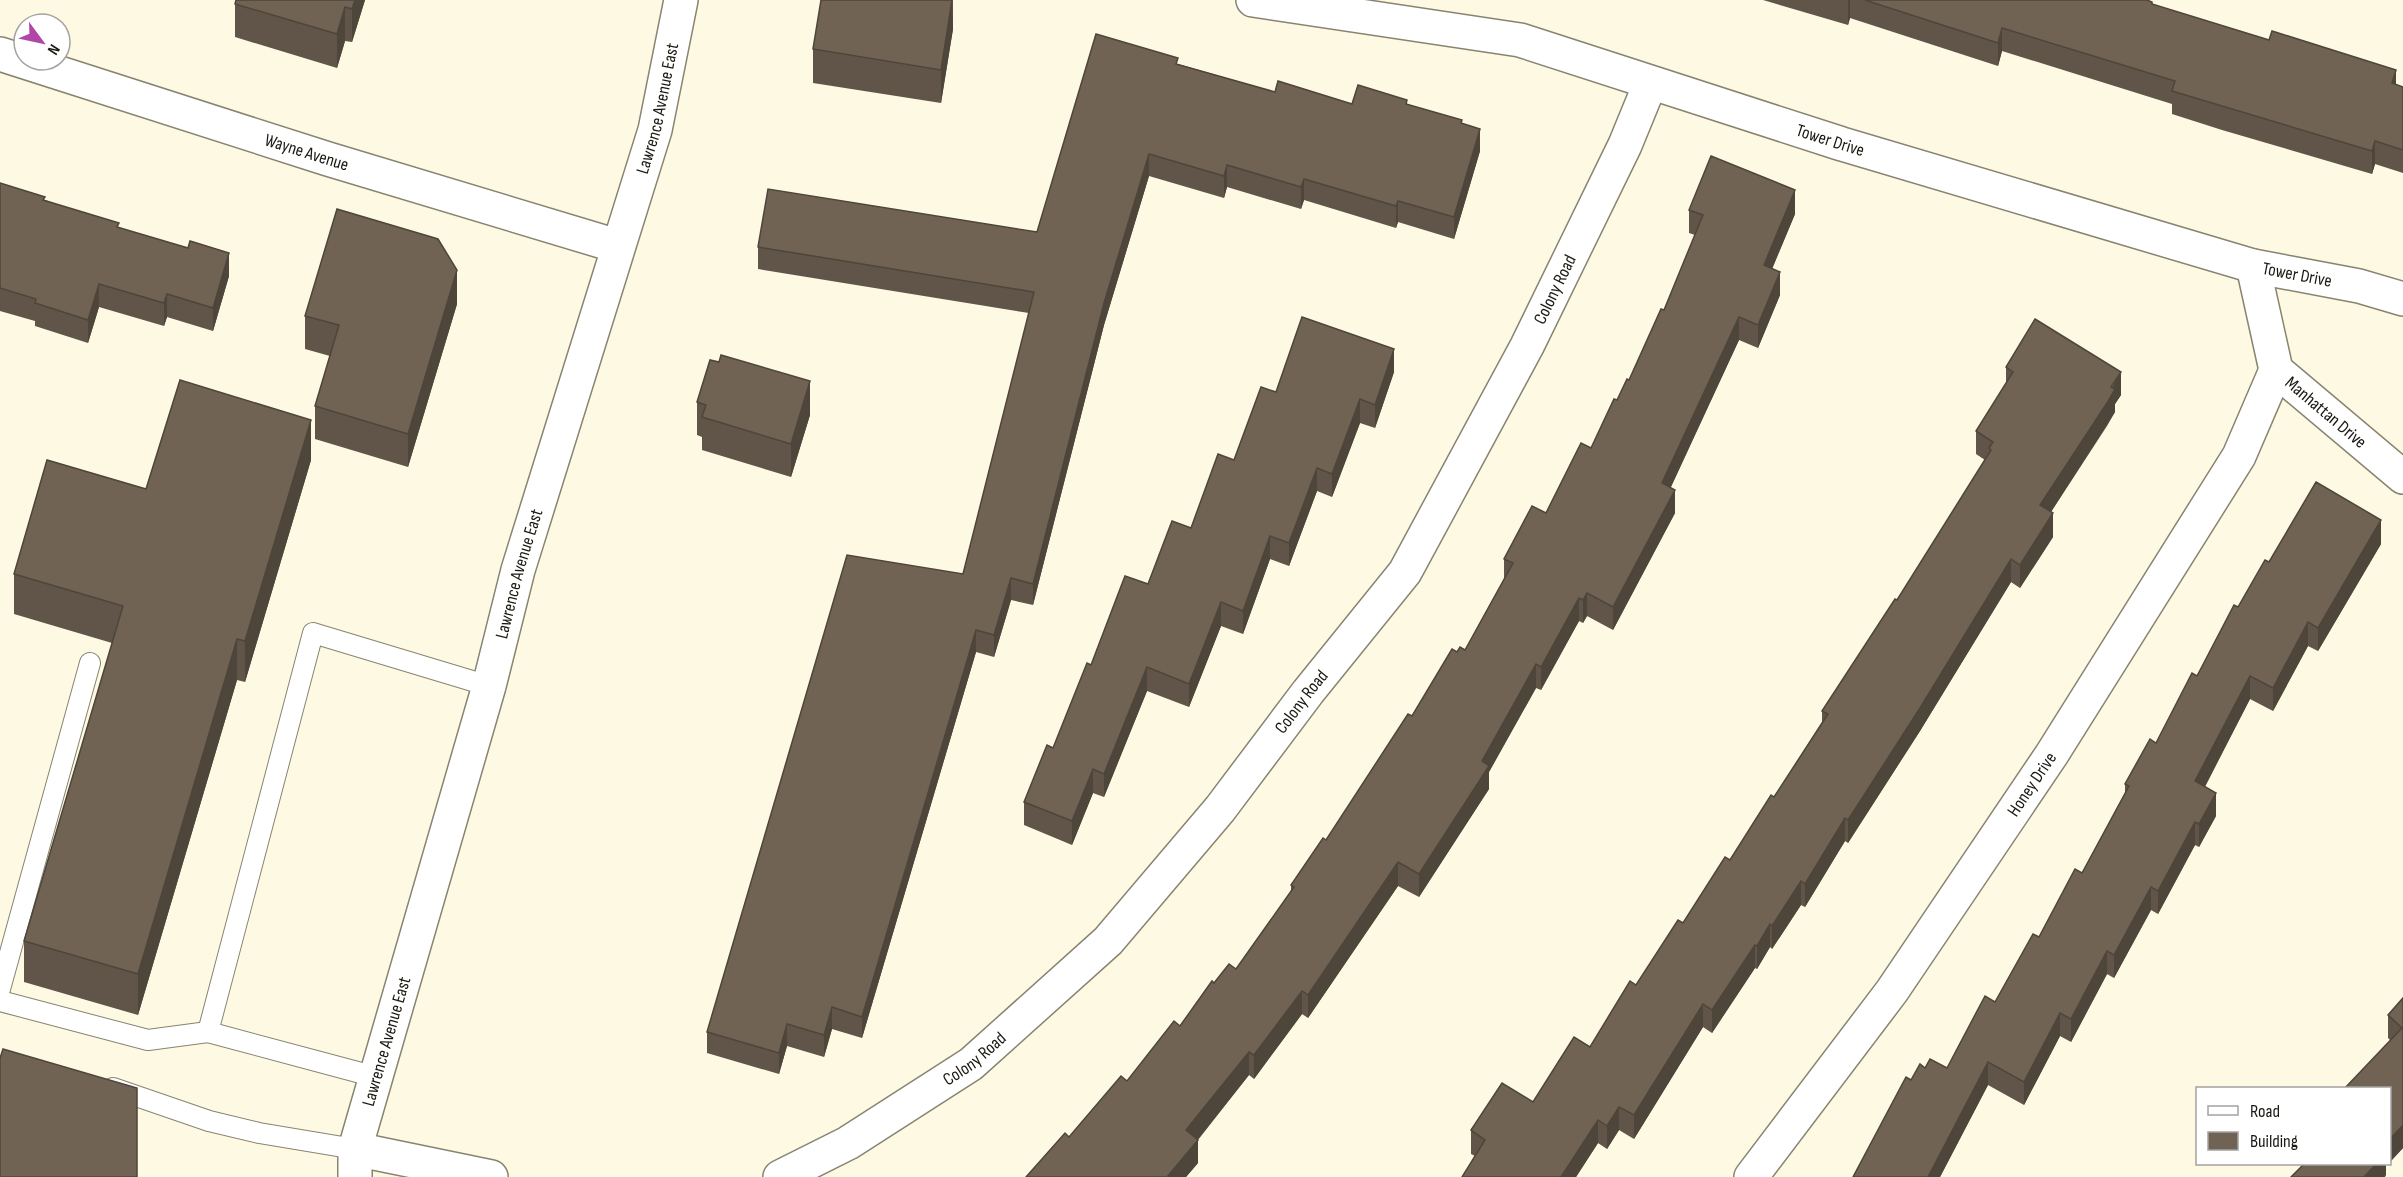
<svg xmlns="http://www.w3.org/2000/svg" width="2403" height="1177" font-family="'Sofia Sans Condensed',sans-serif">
	<rect width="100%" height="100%" fill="#fdf9e3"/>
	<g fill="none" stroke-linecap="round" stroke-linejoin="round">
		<defs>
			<g id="service">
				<path d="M0,989L90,663"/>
				<path d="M0,1001L148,1040L208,1032"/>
				<path d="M376,1077L208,1032L313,633L489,686"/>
				<path d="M113,1088L209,1121L259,1133L355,1149"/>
			</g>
			<g id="minor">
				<path id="s1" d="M1253,0L1520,40L1842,144L2253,266L2359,286L2403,299"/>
				<path id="s2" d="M0,54L328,159L617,246"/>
				<path id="s3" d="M2253,266L2276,370L2403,477"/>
				<path d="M355,1149L491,1177"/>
				<path id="s4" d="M780,1177L848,1143L971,1064L1108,941L1220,809L1308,692L1405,572L1527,346L1625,145L1650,84"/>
				<path id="s5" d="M1751,1177L1892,991L2052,754L2239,456L2276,370"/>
			</g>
			<g id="secondary">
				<path id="s6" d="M355,1177V1149L489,686L518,570L655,130L681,0"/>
			</g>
		</defs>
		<!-- service casing -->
		<use href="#service" stroke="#888471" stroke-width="22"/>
		<!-- minor casing -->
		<use href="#minor" stroke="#888471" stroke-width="36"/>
		<!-- secondary casing -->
		<use href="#secondary" stroke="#888471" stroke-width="36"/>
		<!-- service -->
		<use href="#service" stroke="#fff" stroke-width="20"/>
		<!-- minor -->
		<use href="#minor" stroke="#fff" stroke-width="33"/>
		<!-- secondary -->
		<use href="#secondary" stroke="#fff" stroke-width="33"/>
	</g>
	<!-- wall -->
	<g fill="#605548">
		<path d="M365,0L352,42L345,41L337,68L235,37V4Z"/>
		<path d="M953,0V29L941,103L813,83V49Z"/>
		<path d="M1763,0H2147L2152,4L2403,87V173L2375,164L2372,174L2222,130L2172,114V104L2002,51L1998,66L1850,18L1848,25Z"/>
		<path d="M1178,64L1275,92L1352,104H1407L1462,124L1480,151L1454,239L1398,222L1396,228L1304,200L1301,209L1227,187L1224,198L1149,176L1104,325L1033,605L1011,600L994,657L976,652L862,1038L832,1029L824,1057L787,1046L779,1074L707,1053V1032L963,574L1029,313L758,269V247L1037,232Z"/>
		<path d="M0,183L45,200L119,227L229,276L213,331L167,317L164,326L99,307L88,343L35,326V321L0,311Z"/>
		<path d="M1689,210L1795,214L1772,269L1780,295L1758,348L1739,340L1671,487L1675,513L1613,630L1587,616L1583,623L1579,621L1541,690L1536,688L1489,772V789L1419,897L1398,886L1308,1018L1302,1014L1254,1079L1249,1075L1198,1140V1163L1186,1177H1026L1069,1137L1127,1081L1180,1026L1214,983L1236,969L1291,892V885L1326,840L1457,652L1465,650L1504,579V559L1546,513L1591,448L1629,380L1664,310L1695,235L1689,233Z"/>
		<path d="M457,304L408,467L315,439V406L330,356L305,349V316Z"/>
		<path d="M2006,367L2121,395L2115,404V412L2107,426L2051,512L2053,537L2020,588L2011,582L1920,731L1848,843L1845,841L1805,907L1801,905L1772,949L1770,947L1757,969L1755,968L1712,1033L1703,1027L1634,1139L1619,1130L1607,1149L1598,1143L1576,1177H1462L1475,1156L1471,1154V1130L1533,1102L1590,1047L1730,860L1774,797L1822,722V711L1897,600L1985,460L1976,454V431L2006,384Z"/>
		<path d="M1394,372L1375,428L1360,423L1332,497L1317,491L1289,566L1270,559L1243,634L1221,626L1189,707L1147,691L1104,797L1093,793L1072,845L1024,825V802L1053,748L1091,665L1148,584L1191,528L1276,392Z"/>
		<path d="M697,402L810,415L791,477L702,450V437L697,435Z"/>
		<path d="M311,460L245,682L237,680L138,1015L24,982V941L112,643L14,614V574L146,489Z"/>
		<path d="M2381,544L2318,651L2308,646L2273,711L2250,699L2205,787L2216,816L2199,847L2195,845L2158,914L2151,910L2114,978L2107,974L2071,1042L2060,1036L2024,1105L1988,1085L1940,1177H1853L1911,1080L1925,1068H1947L1995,1002L2039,937L2082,873L2125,793V784L2156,743L2238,607L2269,562Z"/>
		<path d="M2403,998V1148L2390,1162V1040L2388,1038V1015Z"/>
	</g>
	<!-- shaded-wall -->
	<g fill="#4e453b">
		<path d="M355,0H365L352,42V9Z"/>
		<path d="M952,0L953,29L941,103V70Z"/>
		<path d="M1848,0H1850V18L1848,25Z"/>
		<path d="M345,7V41L337,68V34Z"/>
		<path d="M2002,28V51L1998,66V43Z"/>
		<path d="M2396,70V93L2392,83Z"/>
		<path d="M1480,129V151L1454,239V217Z"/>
		<path d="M2375,141V164L2372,174V151Z"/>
		<path d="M1149,154V176L1104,325L1033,605V584L1104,303Z"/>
		<path d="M1227,165V187L1224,198V176Z"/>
		<path d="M1304,179V200L1301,209V187Z"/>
		<path d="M1795,190V214L1764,288V265Z"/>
		<path d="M1398,201V222L1396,228V206Z"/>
		<path d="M229,253V276L213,331V308Z"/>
		<path d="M457,270V304L408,467V434Z"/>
		<path d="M1780,272V295L1758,348V325Z"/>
		<path d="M99,284V307L88,343V320Z"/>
		<path d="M167,294V317L164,326V303Z"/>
		<path d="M1739,317V340L1662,506V483Z"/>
		<path d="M1394,349V372L1375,428V405Z"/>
		<path d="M2121,372V395L2115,404V412L2040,529V505Z"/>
		<path d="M810,381V415L791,477V444Z"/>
		<path d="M1360,399V423L1332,497V474Z"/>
		<path d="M311,420V460L245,682V641Z"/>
		<path d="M1317,468V491L1289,566V543Z"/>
		<path d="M1675,490V513L1613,630V607Z"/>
		<path d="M2053,513V537L2020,588V565Z"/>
		<path d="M2381,520V544L2318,651V628Z"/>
		<path d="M1270,536V559L1243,634V611Z"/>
		<path d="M2011,559V582L1920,731L1848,843V820Z"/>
		<path d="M1011,578V600L994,657V635Z"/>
		<path d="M1587,593V616L1583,623V600Z"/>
		<path d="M1579,598V621L1541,690V667Z"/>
		<path d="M1221,602V626L1189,707V684Z"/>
		<path d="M2308,622V646L2273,711V688Z"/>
		<path d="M976,630V652L862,1038V1017Z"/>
		<path d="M237,639V680L138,1015V974Z"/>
		<path d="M1536,664V688L1489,772V789L1419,897V874Z"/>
		<path d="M1147,667V691L1104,797V774Z"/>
		<path d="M2250,676V699L2195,805V781Z"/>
		<path d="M1093,769V793L1072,845V821Z"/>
		<path d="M2216,793V816L2199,847V824Z"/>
		<path d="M1845,818V841L1805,907V884Z"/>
		<path d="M2195,822V845L2158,914V891Z"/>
		<path d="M1398,862V886L1308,1018V995Z"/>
		<path d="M1801,881V905L1772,949V926Z"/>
		<path d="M2151,887V910L2114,978V955Z"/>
		<path d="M1770,924V947L1757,969V946Z"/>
		<path d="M1755,945V968L1712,1033V1010Z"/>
		<path d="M2107,951V974L2071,1042V1019Z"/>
		<path d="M1302,991V1014L1254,1079V1055Z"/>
		<path d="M1703,1004V1027L1634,1139V1115Z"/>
		<path d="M832,1007V1029L824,1057V1035Z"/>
		<path d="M2060,1013V1036L2024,1105V1082Z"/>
		<path d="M787,1024V1046L779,1074V1053Z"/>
		<path d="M1249,1052V1075L1186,1154V1130Z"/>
		<path d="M1988,1062V1085L1940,1177H1928Z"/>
		<path d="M1619,1107V1130L1607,1149V1126Z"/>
		<path d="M1598,1120V1143L1576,1177H1561Z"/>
		<path d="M2403,1125V1148L2390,1162V1139Z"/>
		<path d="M1198,1140V1163L1186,1177H1167Z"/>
		<path d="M2376,1164H2388L2386,1165V1175L2385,1177H2364Z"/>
	</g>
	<!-- building -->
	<g fill="#706354" stroke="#4e453b" stroke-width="1.5">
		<path d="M236,0H355L352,9L345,7L337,34L235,4Z"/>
		<path d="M821,0H952L941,70L813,49Z"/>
		<path d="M1865,0H2147L2152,2V4L2269,40L2272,31L2396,70L2392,83L2403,87V150L2375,141L2372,151L2172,91L2175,81L2002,28L1998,43Z"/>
		<path d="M1096,34L1178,58L1176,64L1275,92L1278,81L1352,104L1358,85L1407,100L1406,104L1462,120L1461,123L1480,129L1454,217L1398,201L1396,206L1304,179L1301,187L1227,165L1224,176L1149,154L1104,303L1033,584L1011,578L994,635L976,630L862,1017L832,1007L824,1035L787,1024L779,1053L707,1032L847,555L963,574L1034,292L758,247L768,189L1037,232Z"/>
		<path d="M1711,156L1795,190L1764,265L1780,272L1758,325L1739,317L1662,483L1675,490L1613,607L1587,593L1583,600L1579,598L1541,667L1536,664L1482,761L1489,766L1419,874L1398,862L1308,995L1302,991L1254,1055L1249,1052L1186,1130L1198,1140L1167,1177H1026L1065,1133L1069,1137L1121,1076L1127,1081L1174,1021L1180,1026L1212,981L1214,983L1229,964L1236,969L1294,887L1291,885L1323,838L1326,840L1408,714L1412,716L1452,649L1457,652L1460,647L1465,650L1513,563L1504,559L1532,506L1546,513L1581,443L1591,448L1614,399L1617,400L1627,379L1629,380L1661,309L1664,310L1703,215L1689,210Z"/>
		<path d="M0,183L45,197L43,200L119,223L117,227L188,248L190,241L229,253L213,308L167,294L164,303L99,284L88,320L35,303L36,299L0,288Z"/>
		<path d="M337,209L438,239L457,270L408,434L315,406L339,325L305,316Z"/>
		<path d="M1302,317L1394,349L1375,405L1360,399L1332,474L1317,468L1289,543L1270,536L1243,611L1221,602L1189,684L1147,667L1104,774L1093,769L1072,821L1024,802L1047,745L1053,748L1087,663L1091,665L1125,576L1148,584L1172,521L1191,528L1218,454L1234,460L1261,387L1276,392Z"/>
		<path d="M2035,319L2121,372L2111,387L2115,389L2107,403L2040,505L2053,513L2020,565L2011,559L1920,708L1848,820L1845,818L1805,884L1801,881L1772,926L1770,924L1757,946L1755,945L1712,1010L1703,1004L1634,1115L1619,1107L1607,1126L1598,1120L1561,1177H1462L1485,1140L1471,1130L1502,1083L1533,1102L1574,1037L1590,1047L1630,981L1636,985L1678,920L1683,923L1725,857L1730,860L1771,795L1774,797L1828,714L1822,711L1895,599L1897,600L1991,450L1989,448L1993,442L1976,431L2013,372L2006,367Z"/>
		<path d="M721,355L810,381L791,444L702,417L706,405L697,402L710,360L719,362Z"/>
		<path d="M180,380L311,420L245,641L237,639L138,974L24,941L123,606L14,574L47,460L146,489Z"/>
		<path d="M2316,482L2381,520L2318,628L2308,622L2273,688L2250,676L2195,781L2216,793L2199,824L2195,822L2158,891L2151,887L2114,955L2107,951L2071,1019L2060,1013L2024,1082L1988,1062L1928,1177H1853L1906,1077L1911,1080L1920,1064L1925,1068L1930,1059L1947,1068L1985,996L1995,1002L2033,934L2039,937L2075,869L2082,873L2129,786L2125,784L2150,739L2156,743L2192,673L2197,676L2234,605L2238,607L2265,560L2269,562Z"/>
		<path d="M2403,998V1125L2390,1139V1089H2344L2402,1028L2388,1015Z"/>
		<path d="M3,1049L137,1088V1177H0V1058Z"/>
		<path d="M2304,1164H2376L2364,1177H2291Z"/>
	</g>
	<g text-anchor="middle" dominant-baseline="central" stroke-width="5" stroke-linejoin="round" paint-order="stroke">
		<!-- street labels -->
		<g font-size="18" fill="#1a1811" stroke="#fff">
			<text stroke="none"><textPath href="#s6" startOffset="1112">Lawrence Avenue East</textPath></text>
			<text stroke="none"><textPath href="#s1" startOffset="596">Tower Drive</textPath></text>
			<text stroke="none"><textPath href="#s2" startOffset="322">Wayne Avenue</textPath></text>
			<text stroke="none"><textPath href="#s1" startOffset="1082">Tower Drive</textPath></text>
			<text stroke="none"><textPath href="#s4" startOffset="1200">Colony Road</textPath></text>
			<text stroke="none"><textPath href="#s3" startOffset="172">Manhattan Drive</textPath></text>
			<text stroke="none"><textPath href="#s6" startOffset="626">Lawrence Avenue East</textPath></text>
			<text stroke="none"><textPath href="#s4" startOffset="714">Colony Road</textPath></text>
			<text stroke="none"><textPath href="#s5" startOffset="483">Honey Drive</textPath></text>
			<text stroke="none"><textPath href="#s6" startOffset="140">Lawrence Avenue East</textPath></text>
			<text stroke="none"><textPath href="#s4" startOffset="228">Colony Road</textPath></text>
		</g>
	</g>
	<!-- legend -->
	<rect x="2196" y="1087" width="195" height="78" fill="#ffffff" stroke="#a3a3a0" stroke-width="1.5"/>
	<rect x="2208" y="1106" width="30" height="9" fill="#ffffff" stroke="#a3a3a0" stroke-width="1.5"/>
	<text x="2250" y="1117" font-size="18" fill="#1a1811">Road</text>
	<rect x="2208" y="1132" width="30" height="18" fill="#706354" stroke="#a3a3a0" stroke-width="1.5"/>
	<text x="2250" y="1147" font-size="18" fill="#1a1811">Building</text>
	<!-- north arrow -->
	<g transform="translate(42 42) rotate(123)"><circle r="28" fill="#ffffff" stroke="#a3a3a0" stroke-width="1.5"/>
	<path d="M0-4.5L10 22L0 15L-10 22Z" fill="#b146a7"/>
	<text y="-9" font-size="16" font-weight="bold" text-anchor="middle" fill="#1a1811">N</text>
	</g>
</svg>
